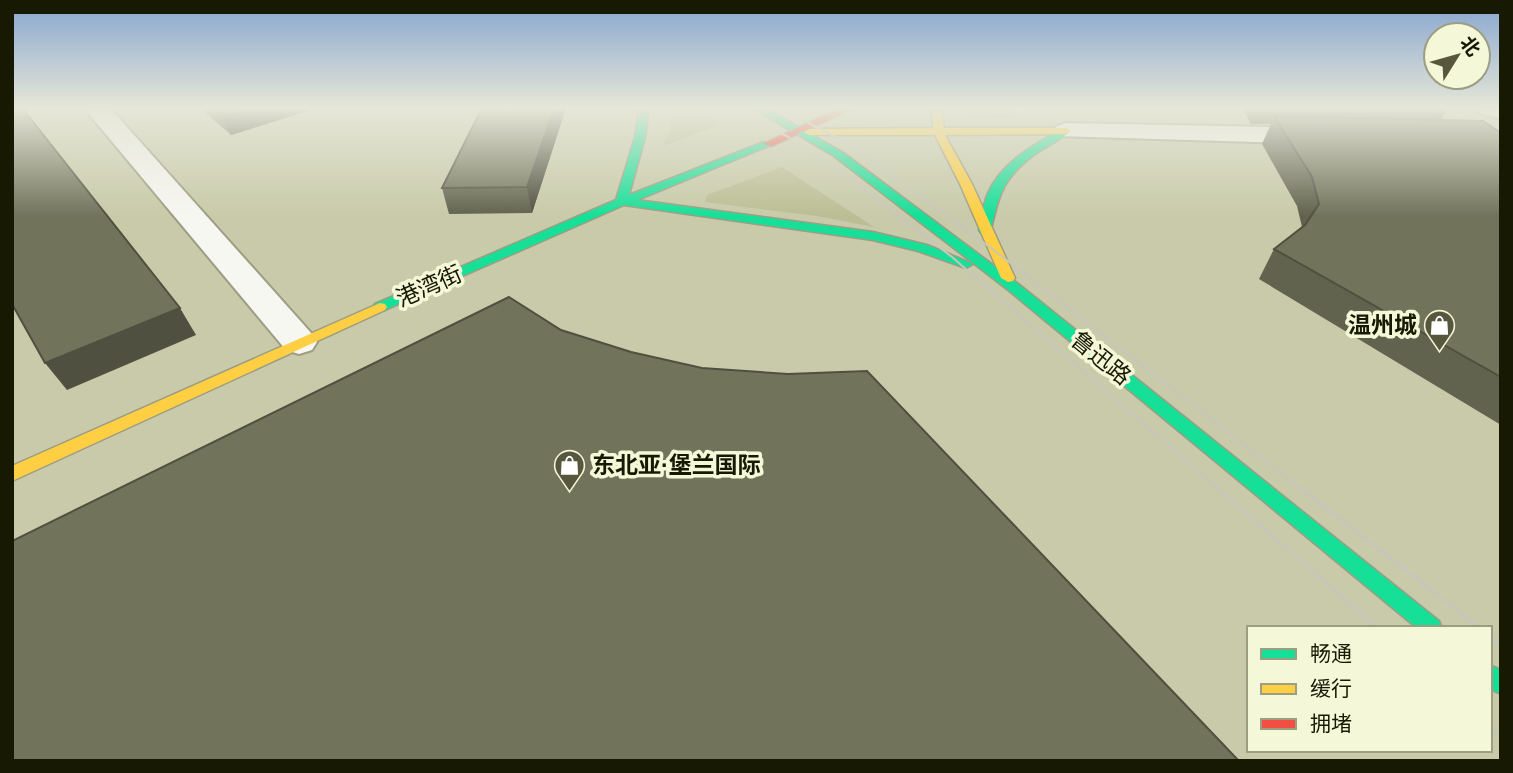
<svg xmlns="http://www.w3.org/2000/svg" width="1513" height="773" font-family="Helvetica,'Noto Sans SC',sans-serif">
	<rect width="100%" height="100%" fill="#c8caa9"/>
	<!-- green -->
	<g fill="#bbbe94">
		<path d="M672,108H698L719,122L717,126L663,146L669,132Z"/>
		<path d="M962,108H1009L1020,117L1013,119L961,116Z"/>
		<path d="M782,167L874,227L817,216L705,202L707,195Z"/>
	</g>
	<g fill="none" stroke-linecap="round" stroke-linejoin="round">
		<defs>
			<g id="street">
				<path d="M84,108H110L312,334L317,342L312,350L299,354L286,350Z"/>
				<path d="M1477,108H1501V119L1480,113Z"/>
				<path d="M1066,123L1319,128L1328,130L1332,136L1328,142L1319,144L1057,136L1053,131L1057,126Z"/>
			</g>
			<g id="fast">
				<path d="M639,108H649L645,137L629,195L764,142L773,144L637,200L873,232L927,245L973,264L966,268L918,251L873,240L624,205L385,310H375L373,307L375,304L616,200L635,137Z"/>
				<path d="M752,108H765L842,152L1017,283L1439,621L1442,628H1417L1007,289L834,156Z"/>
				<path d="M1061,129L1070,131C1061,140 1049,145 1038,152C1005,175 999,192 991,230L989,233H981L979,230C982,218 983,204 988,193C1002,162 1034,145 1061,129Z"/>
				<path d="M1490,665L1501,670V694L1490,689Z"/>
			</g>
			<g id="slow">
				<path d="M937,110L942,113L944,128H1066L1071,131L1066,134L945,135L972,184L1015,278L1013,281L1008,282L1001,278L960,184L935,135H809L804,132L809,129L933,128L932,113Z"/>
				<path d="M380,303L385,304L387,307L385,310L12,481V466Z"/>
			</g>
			<path id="jam" d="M840,108H854L772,146L763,144Z"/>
		</defs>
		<!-- street casing -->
		<use href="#street" stroke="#9c9d83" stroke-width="4"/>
		<!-- fast casing -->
		<use href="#fast" stroke="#9c9d83" stroke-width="3"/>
		<!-- slow casing -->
		<use href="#slow" stroke="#9c9d83" stroke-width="3"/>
		<!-- jam casing -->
		<use href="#jam" stroke="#9c9d83" stroke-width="3"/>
		<!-- street -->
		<use href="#street" fill="#f7f7f2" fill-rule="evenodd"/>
		<!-- fast -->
		<use href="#fast" fill="#16e098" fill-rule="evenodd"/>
		<!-- slow -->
		<use href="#slow" fill="#ffcf43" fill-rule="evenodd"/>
		<!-- jam -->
		<use href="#jam" fill="#f24e42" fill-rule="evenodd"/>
		<!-- tram-far1 -->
		<g stroke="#c5c6bd" stroke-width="2">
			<path d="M725,108L787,136L829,163L952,257L1217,488"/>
			<path d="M780,108L849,144L995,251L1300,488"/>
		</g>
		<!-- tram -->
		<g stroke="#c5c6bd" stroke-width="2.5">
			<path d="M1215,486L1378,628"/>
			<path d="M1298,486L1480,628"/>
			<path d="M1490,636L1501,644"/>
			<path d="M1490,726L1501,735"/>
		</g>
	</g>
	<!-- wall -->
	<g fill="#62634e">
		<path d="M200,108H317L231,135Z"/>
		<path d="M566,108L532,213L449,214L442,188Z"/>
		<path d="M1242,108H1446L1447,109L1441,120L1501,133V425L1259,279L1274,249L1302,227L1297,206L1262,144L1271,124H1251Z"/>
	</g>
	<!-- shaded-wall -->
	<g fill="#505040">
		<path d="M252,108H317L231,135L223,117Z"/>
		<path d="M554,108H566L532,213L527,187Z"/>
		<path d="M180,308L196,335L67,390L45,363Z"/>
	</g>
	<!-- building -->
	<g fill="#72735b" stroke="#505040" stroke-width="2">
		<path d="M12,108H22L180,308L45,363L12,304Z"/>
		<path d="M213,108H252L223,117Z"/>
		<path d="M482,108H554L527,187L442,188Z"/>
		<path d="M1400,108H1446L1447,109Z"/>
		<path d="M1274,116L1483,121L1501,133V377L1274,249L1305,225L1319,204L1312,177Z"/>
		<path d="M509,297L561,330L631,352L702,368L788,374L867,371L1239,761H12V541Z"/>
	</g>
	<!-- sky -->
	<linearGradient id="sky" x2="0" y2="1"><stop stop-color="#86a5cf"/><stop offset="0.5" stop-color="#e6e7d8"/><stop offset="1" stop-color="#e6e7d8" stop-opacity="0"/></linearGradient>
	<rect width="1513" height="216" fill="url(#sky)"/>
	<!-- icons -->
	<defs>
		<symbol id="shop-pin" viewBox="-11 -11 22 30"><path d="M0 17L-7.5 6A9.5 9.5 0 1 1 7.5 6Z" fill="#56573d" stroke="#f4f7d8"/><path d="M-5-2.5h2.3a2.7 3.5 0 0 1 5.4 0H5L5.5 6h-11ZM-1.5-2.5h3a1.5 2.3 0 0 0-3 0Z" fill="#fff"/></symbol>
	</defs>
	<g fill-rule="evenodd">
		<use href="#shop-pin" x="1422" y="308" width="35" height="47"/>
		<use href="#shop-pin" x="552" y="448" width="35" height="47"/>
	</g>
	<g text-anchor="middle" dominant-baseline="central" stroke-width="7" stroke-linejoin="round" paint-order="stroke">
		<!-- street labels -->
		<g font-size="23" fill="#181903" stroke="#f4f7d8">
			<text transform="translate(429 286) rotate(-24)">港湾街</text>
			<text transform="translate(1101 358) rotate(39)">鲁迅路</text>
		</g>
		<!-- poi labels -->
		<g font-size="23" font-weight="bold" fill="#181903" stroke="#f4f7d8" text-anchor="end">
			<text x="1417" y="325">温州城</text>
			<text x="592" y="465" text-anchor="start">东北亚·堡兰国际</text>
		</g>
	</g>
	<!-- border -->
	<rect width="1513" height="773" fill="none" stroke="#181903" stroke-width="28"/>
	<!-- legend -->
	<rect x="1247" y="626" width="245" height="126" fill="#f4f7d8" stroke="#9c9e83" stroke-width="2"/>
	<rect x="1261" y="649" width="35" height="10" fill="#16e098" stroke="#9c9e83" stroke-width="2"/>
	<text x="1310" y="661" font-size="21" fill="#181903">畅通</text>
	<rect x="1261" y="684" width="35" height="10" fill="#ffcf43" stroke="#9c9e83" stroke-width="2"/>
	<text x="1310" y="696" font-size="21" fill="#181903">缓行</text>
	<rect x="1261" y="719" width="35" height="10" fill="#f24e42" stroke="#9c9e83" stroke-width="2"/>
	<text x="1310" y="731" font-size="21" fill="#181903">拥堵</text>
	<!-- north arrow -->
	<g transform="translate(1457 56) rotate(53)"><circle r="33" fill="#f4f7d8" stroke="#9c9e83" stroke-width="2"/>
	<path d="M0-5L12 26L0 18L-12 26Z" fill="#56573d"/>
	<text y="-10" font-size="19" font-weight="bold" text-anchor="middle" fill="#181903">北</text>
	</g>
</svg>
